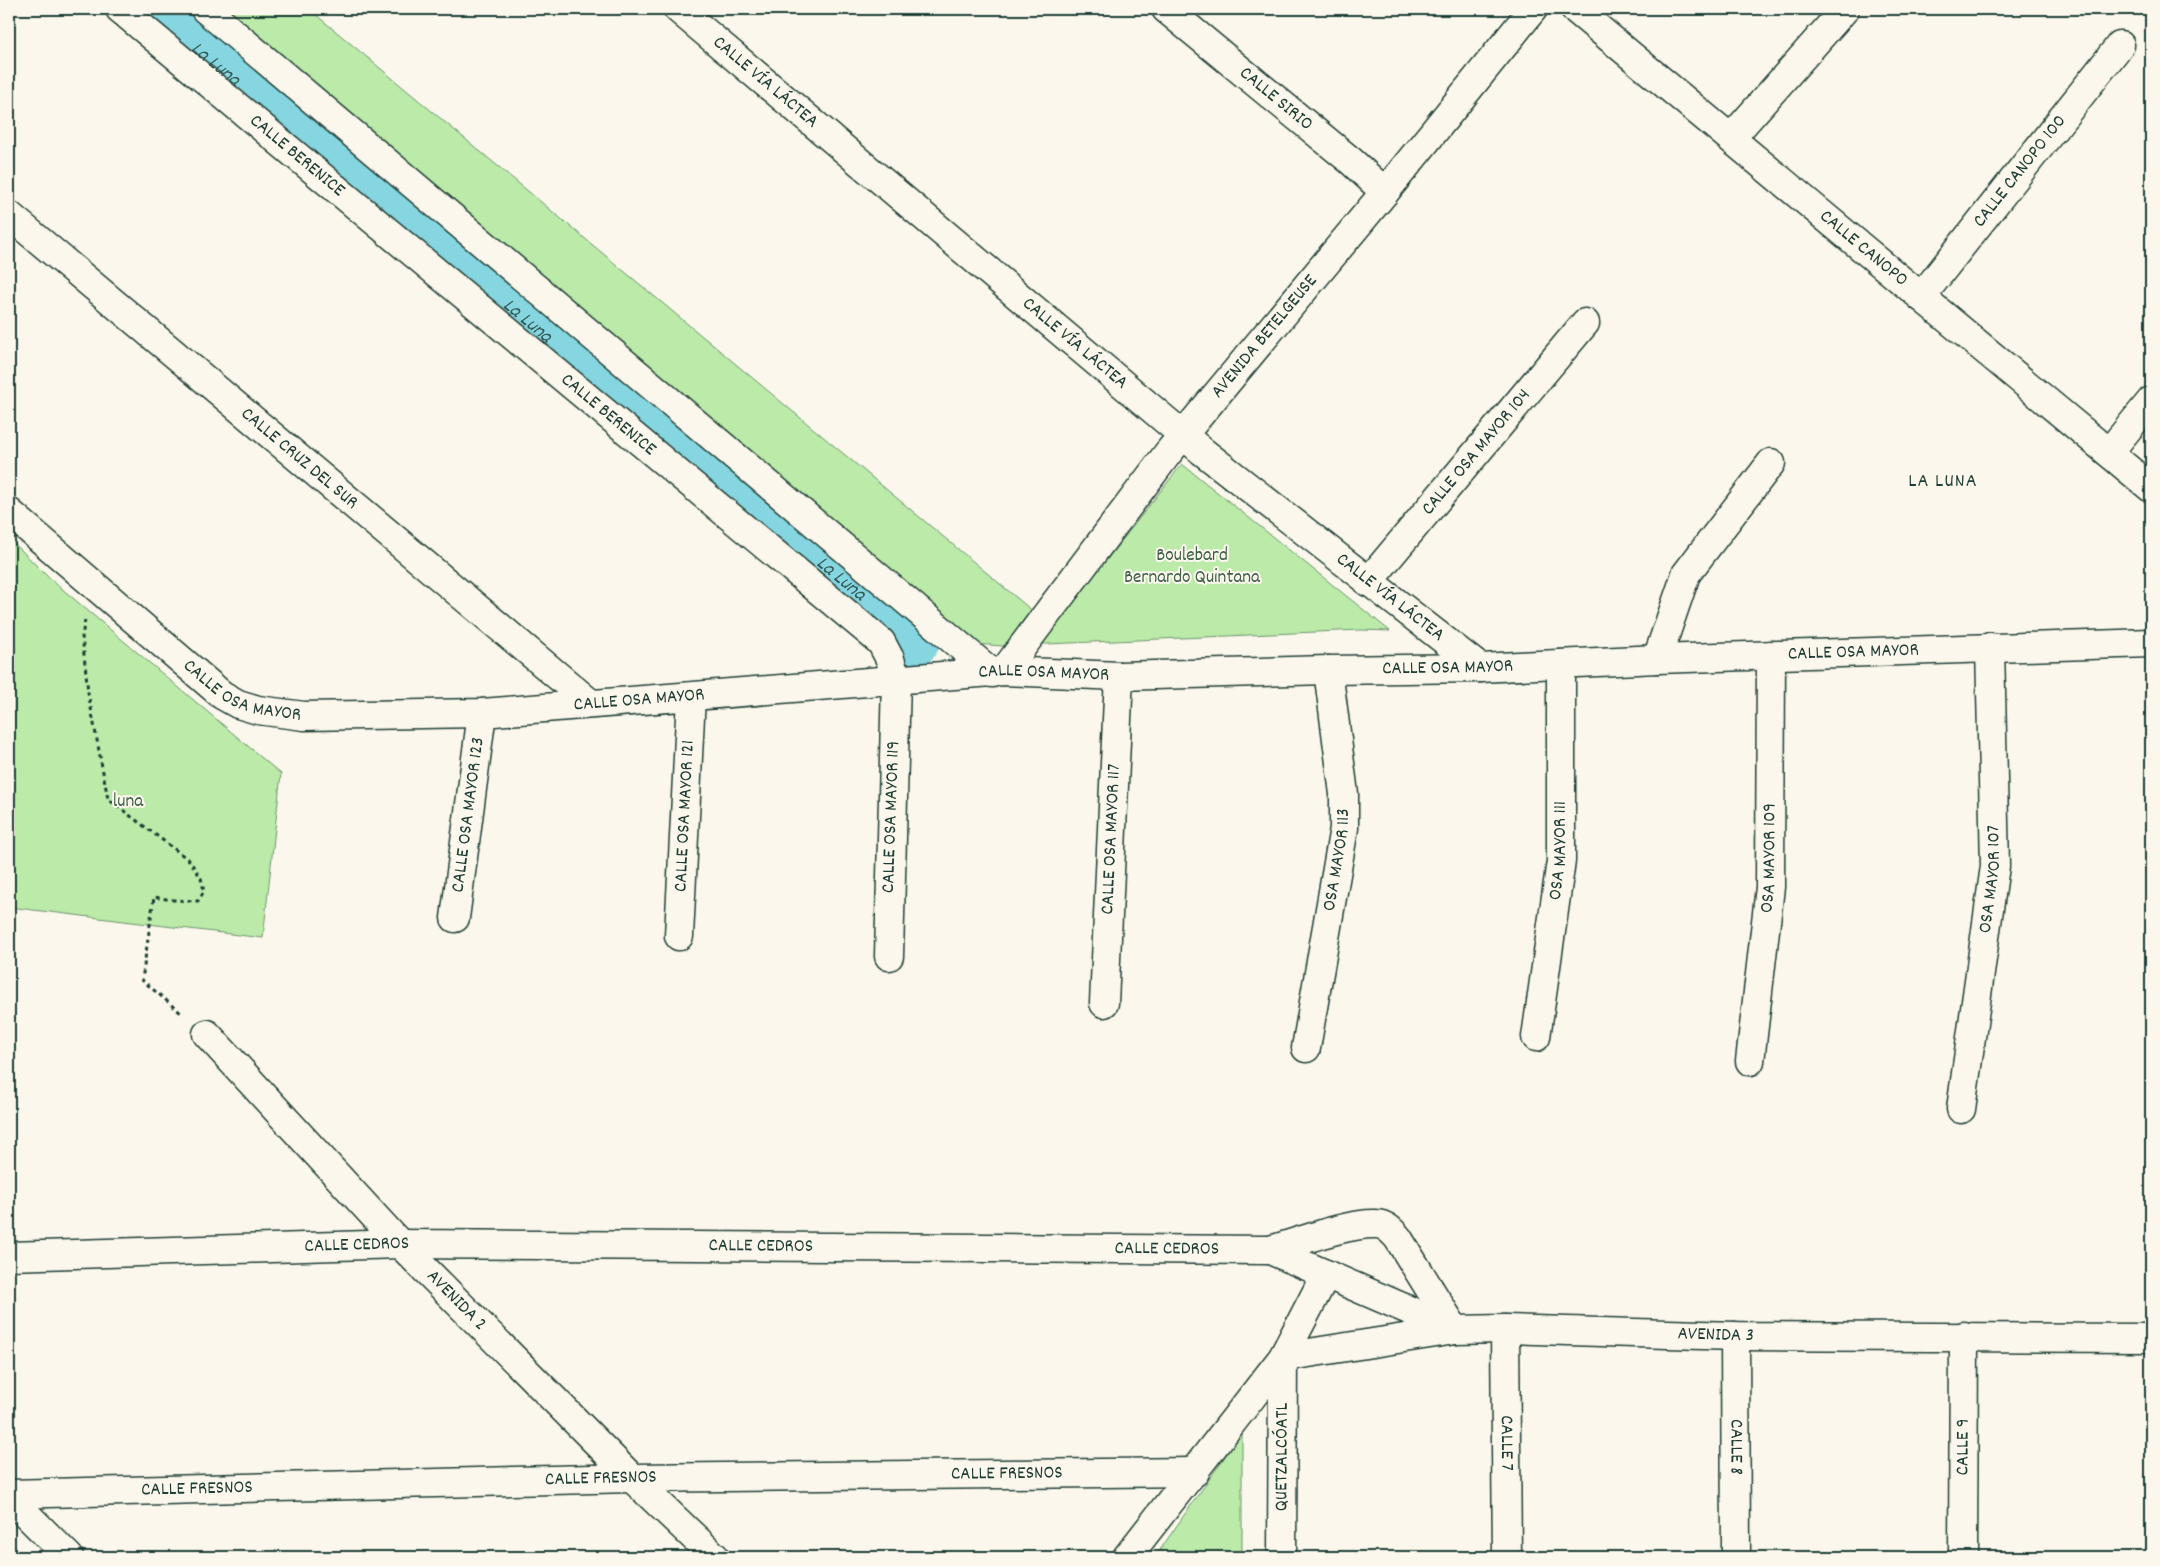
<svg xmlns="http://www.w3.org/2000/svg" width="2160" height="1566" font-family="Dekko,sans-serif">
	<rect width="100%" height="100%" fill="#fbf7ec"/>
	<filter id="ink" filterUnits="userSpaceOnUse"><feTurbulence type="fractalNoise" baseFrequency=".02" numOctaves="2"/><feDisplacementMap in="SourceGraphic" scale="10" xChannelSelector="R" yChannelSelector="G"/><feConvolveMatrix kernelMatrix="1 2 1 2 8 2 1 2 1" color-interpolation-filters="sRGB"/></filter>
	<g filter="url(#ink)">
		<!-- green -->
		<g fill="#bbeaa9" stroke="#6d946e">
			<path d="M107,9H309L1053,628L1182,464L1390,631L1361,630L1003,646L900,639Z"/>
			<path d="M9,538L48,577L281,774L263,938L9,907Z"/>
			<path d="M1242,1432V1557H1155Z"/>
		</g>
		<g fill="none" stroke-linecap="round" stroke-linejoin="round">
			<!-- river -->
			<path stroke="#86d6e1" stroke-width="65" id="s1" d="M147,9L909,636"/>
			<defs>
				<g id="street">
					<path id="s2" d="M120,9L881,642L890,659L896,679L889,956"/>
					<path d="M205,9L992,673"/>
					<path id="s3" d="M678,9L1202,451L1480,668"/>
					<path id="s4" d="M1166,9L1351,161L1385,192"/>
					<path id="s5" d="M1575,9L2151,488"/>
					<path d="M1731,138L1845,9"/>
					<path id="s6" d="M9,215L590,703"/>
					<path id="s7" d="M1921,297L2120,45"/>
					<path d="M2109,452L2151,401"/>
					<path id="s8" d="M1368,582L1585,323"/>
					<path d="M1657,659L1686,574L1771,463"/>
					<path id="s9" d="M1004,671L1168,453L1385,192L1533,9"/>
					<path id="s10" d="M455,918L482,713"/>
					<path id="s11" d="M679,936L691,697"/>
					<path id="s12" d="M1104,1003L1119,676"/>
					<path id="s13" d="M207,1034L400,1244L632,1478L715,1557"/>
					<path id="s14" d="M1536,1037L1561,861V664"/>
					<path id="s15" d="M1306,1048L1344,828V794L1328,670"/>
					<path id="s16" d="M1750,1061L1770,887L1771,655"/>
					<path id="s17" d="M1961,1109L1995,866L1990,647"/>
					<path d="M1270,1250L1455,1330"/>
					<path id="s18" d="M9,1256L400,1244L1270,1250C1300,1242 1346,1223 1376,1224C1385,1224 1392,1231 1398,1238L1455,1330"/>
					<path id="s19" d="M1505,1329L1507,1557"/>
					<path id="s20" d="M1735,1336L1736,1557"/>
					<path id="s21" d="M9,1494L632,1478L1195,1472"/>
					<path d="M9,1497L69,1557"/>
					<path d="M1127,1557L1283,1357L1326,1274"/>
					<path id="s22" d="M1282,1557L1283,1357L1455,1330L1505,1329L1735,1336L2151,1338"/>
					<path id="s23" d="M1963,1557L1964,1336"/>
				</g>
				<g id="secondary">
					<path id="s24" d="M9,512L222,695L238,704L258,710L304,716L482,713L1004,671L1119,676L1328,670L1480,668L1657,659L2151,643"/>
				</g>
			</defs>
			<!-- street casing -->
			<use href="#street" stroke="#1f3d34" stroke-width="31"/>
			<!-- secondary casing -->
			<use href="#secondary" stroke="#1f3d34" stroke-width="31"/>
			<!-- path -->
			<path stroke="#1f3d34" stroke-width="3" stroke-dasharray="4 4" stroke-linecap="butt" d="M85,620L82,636L88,692L108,799L189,860L201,878L204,891L198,901L173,900L154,897L142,980L181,1013"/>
			<!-- street -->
			<use href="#street" stroke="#fbf7ec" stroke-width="28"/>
			<!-- secondary -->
			<use href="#secondary" stroke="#fbf7ec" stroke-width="28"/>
		</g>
	</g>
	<g text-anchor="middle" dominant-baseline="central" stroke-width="4" stroke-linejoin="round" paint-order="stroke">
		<!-- street labels -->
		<g font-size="19" fill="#1f3d34" stroke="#fbf7ec">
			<text stroke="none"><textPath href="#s3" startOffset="114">CALLE VÍA LÁCTEA</textPath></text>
			<text stroke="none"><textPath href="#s4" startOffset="142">CALLE SIRIO</textPath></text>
			<text stroke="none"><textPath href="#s2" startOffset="230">CALLE BERENICE</textPath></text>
			<text stroke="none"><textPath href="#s7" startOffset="160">CALLE CANOPO 100</textPath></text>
			<text stroke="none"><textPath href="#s5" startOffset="375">CALLE CANOPO</textPath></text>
			<text stroke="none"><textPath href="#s9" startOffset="424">AVENIDA BETELGEUSE</textPath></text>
			<text stroke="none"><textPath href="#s3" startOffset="519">CALLE VÍA LÁCTEA</textPath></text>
			<text stroke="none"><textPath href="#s2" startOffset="635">CALLE BERENICE</textPath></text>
			<text stroke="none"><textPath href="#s8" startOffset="169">CALLE OSA MAYOR 104</textPath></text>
			<text stroke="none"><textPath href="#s6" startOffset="379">CALLE CRUZ DEL SUR</textPath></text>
			<text stroke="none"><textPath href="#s3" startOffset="924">CALLE VÍA LÁCTEA</textPath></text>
			<text stroke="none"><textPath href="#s24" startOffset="1918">CALLE OSA MAYOR</textPath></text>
			<text stroke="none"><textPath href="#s24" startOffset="1512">CALLE OSA MAYOR</textPath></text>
			<text stroke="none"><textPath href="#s24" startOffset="1108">CALLE OSA MAYOR</textPath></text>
			<text stroke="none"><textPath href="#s24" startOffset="298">CALLE OSA MAYOR</textPath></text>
			<text stroke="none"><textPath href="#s24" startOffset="702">CALLE OSA MAYOR</textPath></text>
			<text stroke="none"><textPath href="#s10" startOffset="104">CALLE OSA MAYOR 123</textPath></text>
			<text stroke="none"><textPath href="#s11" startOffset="120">CALLE OSA MAYOR 121</textPath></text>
			<text transform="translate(892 817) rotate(-88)">CALLE OSA MAYOR 119</text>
			<text stroke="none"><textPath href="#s12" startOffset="164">CALLE OSA MAYOR 117</textPath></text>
			<text stroke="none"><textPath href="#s14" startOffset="188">OSA MAYOR 111</textPath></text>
			<text stroke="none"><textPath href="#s16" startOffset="204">OSA MAYOR 109</textPath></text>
			<text stroke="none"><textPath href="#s15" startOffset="191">OSA MAYOR 113</textPath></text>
			<text stroke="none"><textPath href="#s17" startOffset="232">OSA MAYOR 107</textPath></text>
			<text stroke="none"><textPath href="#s18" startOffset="348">CALLE CEDROS</textPath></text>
			<text stroke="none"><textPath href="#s18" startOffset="752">CALLE CEDROS</textPath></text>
			<text stroke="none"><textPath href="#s18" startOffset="1158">CALLE CEDROS</textPath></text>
			<text stroke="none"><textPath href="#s13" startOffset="365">AVENIDA 2</textPath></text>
			<text stroke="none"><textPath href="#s22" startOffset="635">AVENIDA 3</textPath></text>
			<text stroke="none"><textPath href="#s19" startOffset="114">CALLE 7</textPath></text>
			<text stroke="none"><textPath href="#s20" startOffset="111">CALLE 8</textPath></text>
			<text stroke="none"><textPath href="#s23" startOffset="110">CALLE 9</textPath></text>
			<text stroke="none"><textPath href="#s22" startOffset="100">QUETZALCÓATL</textPath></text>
			<text stroke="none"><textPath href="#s21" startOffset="998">CALLE FRESNOS</textPath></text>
			<text stroke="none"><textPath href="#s21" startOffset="592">CALLE FRESNOS</textPath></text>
			<text stroke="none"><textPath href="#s21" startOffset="188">CALLE FRESNOS</textPath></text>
		</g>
		<!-- park labels -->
		<g font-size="19" fill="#3e604b" stroke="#fbf7ec">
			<text x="1192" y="556">Boulebard<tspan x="1192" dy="22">Bernardo Quintana</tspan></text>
			<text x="128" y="802">luna</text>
		</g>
		<!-- water labels -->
		<g font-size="20" font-style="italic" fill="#345c57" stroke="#fbf7ec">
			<text stroke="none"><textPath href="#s1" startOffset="88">La Luna</textPath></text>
			<text stroke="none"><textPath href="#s1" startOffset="492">La Luna</textPath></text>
			<text stroke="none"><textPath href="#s1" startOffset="898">La Luna</textPath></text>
		</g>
		<!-- neighbourhood labels -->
		<g font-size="20" letter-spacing="1" fill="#1f3d34" stroke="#fbf7ec">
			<text x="1943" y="482">LA LUNA</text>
		</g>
	</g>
	<!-- margin -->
	<rect width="2160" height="1566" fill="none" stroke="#fbf7ec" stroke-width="30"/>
	<rect x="15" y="15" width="2130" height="1536" fill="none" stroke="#1f3d34" stroke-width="2" filter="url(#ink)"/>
</svg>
